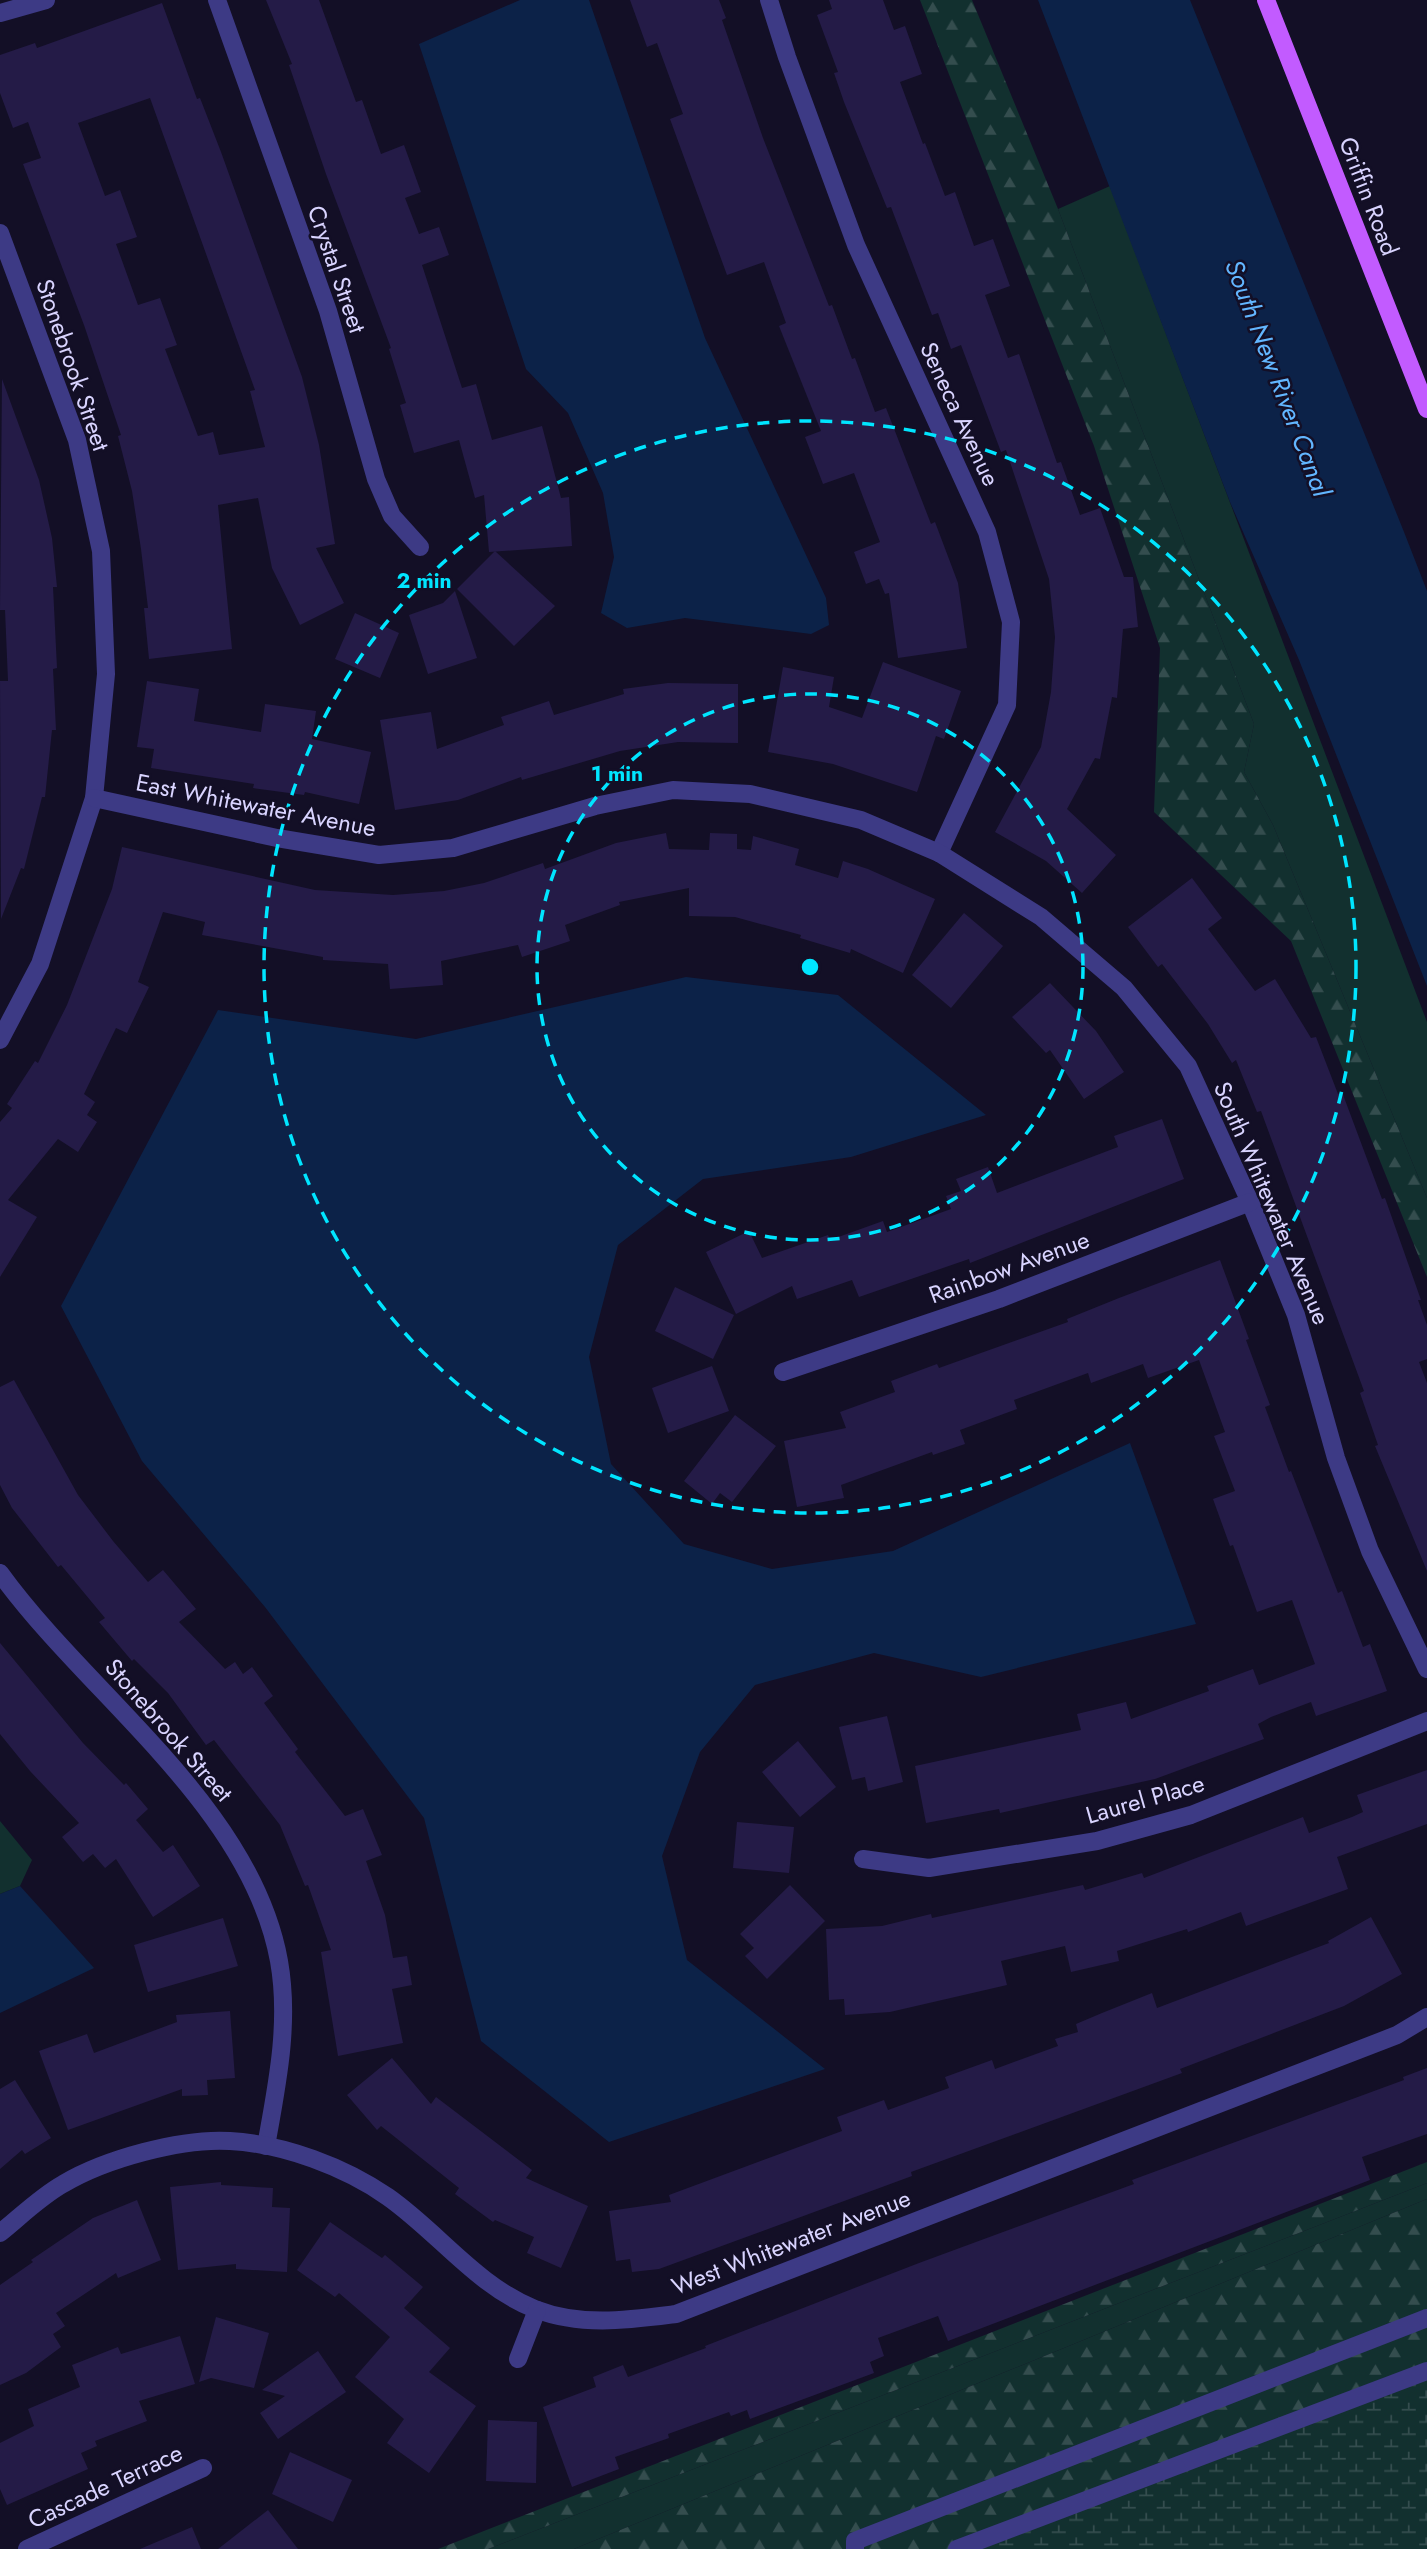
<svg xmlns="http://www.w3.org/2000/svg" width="1427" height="2549" font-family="Jost,sans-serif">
	<defs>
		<pattern id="forest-firs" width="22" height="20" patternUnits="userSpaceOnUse" patternTransform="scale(1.75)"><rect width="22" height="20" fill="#12302f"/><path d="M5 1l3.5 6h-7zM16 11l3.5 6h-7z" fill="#344d4e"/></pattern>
		<pattern id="wetland-marsh" width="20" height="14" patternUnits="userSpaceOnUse" patternTransform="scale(1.75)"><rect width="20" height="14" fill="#12302f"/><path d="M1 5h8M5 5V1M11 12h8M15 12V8" fill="none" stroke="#344d4e"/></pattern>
	</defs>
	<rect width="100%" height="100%" fill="#130f26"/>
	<!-- green -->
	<g fill="#12302f">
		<path d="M1110,186L1427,1022V1198L1273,825L1244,772L1254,724L1058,209Z"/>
		<path d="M0,1821L32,1860L20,1886L0,1894Z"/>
		<path d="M1427,2183V2199L574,2549H488Z"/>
	</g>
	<!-- forest -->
	<g fill="url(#forest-firs)">
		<path d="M920,0H972L1058,209L1254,724L1244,772L1273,825L1427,1198V1277L1291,941L1154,812L1160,648L1094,446Z"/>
		<path d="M1427,2162V2183L488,2549H438Z"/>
		<path d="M1427,2199V2371L957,2549H574Z"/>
	</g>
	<!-- wetland -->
	<path fill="url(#wetland-marsh)" d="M1427,2371V2549H957Z"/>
	<!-- water -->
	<g fill="#0c2248">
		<path d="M520,0H589L705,338L826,598L829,625L811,634L685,618L627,628L601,613L614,557L603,493L568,413L526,369L419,44Z"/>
		<path d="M1038,0H1190L1404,532L1427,591V986L1299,660L1230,502Z"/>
		<path d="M686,977L838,995L986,1115L851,1157L703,1179L618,1245L589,1357L611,1464L684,1544L772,1569L893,1551L1130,1443L1196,1624L981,1677L874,1653L755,1685L700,1752L662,1856L687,1960L825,2069L609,2142L481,2041L424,1818L265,1607L142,1461L61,1306L218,1010L416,1039Z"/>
		<path d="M20,1886L94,1968L0,2013V1894Z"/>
	</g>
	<!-- building -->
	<g fill="#241b47" fill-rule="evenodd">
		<path d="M266,0H319L356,102L362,100L381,154L404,145L421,192L405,198L419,234L439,227L449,255L422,265L462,388L476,384L492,440L542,426L561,498L569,497L572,546L489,552L484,495L475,498L459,440L414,453L400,405L406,403L389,349L391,348L326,174L289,65L292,64Z"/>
		<path d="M630,0H719L726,18L722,20L763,138L829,306L832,305L852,359L855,358L875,412L886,408L931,524L935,522L958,583L967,648L898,658L889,593L885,594L879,579L866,584L854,552L880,542L854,473L823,484L805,437L821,431L779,326L786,323L764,262L727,275L670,119L683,114L657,43L647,47Z"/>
		<path d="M829,0H883L894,30L905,26L922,74L900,82L923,144L925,143L945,196L955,192L974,246L993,239L1010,286L985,295L1008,358L1019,354L1057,463L1061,462L1080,515L1100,508L1124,577H1133L1138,627L1123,629L1117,698L1112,697L1100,759L1095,758L1067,809L1116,855L1082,893L1046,861L995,832L1041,747L1051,692L1055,637L1049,579L1006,450L1001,452L961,345L951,349L938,313L932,315L891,207L887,208L844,102L834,73L838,72L817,15L832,9Z"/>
		<path d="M162,3L197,99L200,98L221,152L302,377L319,445L335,544L316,548L344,603L300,625L272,568L258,498L218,505L232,649L149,659L144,608H148L141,549L132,491L118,436L121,435L84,325L23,164L41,158L28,122L13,128L0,93V55L35,43L37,48ZM150,98L255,390L250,391L265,447L219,455L213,432L198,436L165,349L177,345L160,298L138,305L116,244L137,237L120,190L105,196L78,123Z"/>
		<path d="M2,379L39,480L52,538L57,587H53L57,668L53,669L56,730H52L45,797H42L24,869L21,868L1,919L0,681H8L5,610H0Z"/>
		<path d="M495,551L555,606L514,646L457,589Z"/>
		<path d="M455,591L477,658L428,674L409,615L443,603Z"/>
		<path d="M355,613L399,633L380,678L335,659Z"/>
		<path d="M883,662L961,691L944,739L936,736L917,792L833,764L768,752L783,667L834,677L829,707L862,718Z"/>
		<path d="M147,681L199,689L194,721L261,732L265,704L316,711L312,739L371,752L359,804L305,792L304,795L253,788L254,784L151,768L154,749L137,747Z"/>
		<path d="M668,683L738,684V743L678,742L620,751L522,780L521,777L458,800L395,810L380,720L431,712L437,749L504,725L501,717L549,701L554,715L624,694L623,689Z"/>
		<path d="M666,833L669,849L709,850L710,833L737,834V849L751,850L753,836L799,849L795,865L838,878L843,861L868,869L935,899L903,973L851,949L850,953L800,938L801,935L735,917L689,916V888L619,902L620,905L565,925L570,941L522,957L518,945L441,961L443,985L390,989L388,964L323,960V957L202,935L205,922L163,912L138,982L149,987L127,1033L116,1028L84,1094L95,1102L87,1115L97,1122L78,1152L58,1139L8,1200L37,1217L0,1277V1122L12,1108L7,1104L35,1061L38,1063L67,1005L112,889L122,847L315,890L393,895L444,891L484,883L543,863L545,869L616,843Z"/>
		<path d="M1192,878L1222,918L1208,929L1255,991L1275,979L1311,1038L1316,1037L1338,1094L1342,1092L1382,1199L1385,1198L1421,1300H1418L1427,1325V1359L1419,1362L1427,1383V1571L1375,1446L1378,1445L1360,1393L1364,1391L1261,1111L1257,1112L1236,1060L1232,1063L1208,1024L1162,964L1158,967L1128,927Z"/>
		<path d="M964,913L1003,946L951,1008L912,975Z"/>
		<path d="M1050,983L1096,1031L1124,1072L1084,1099L1050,1050L1046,1053L1012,1017Z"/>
		<path d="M1162,1119L1184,1179L970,1263L969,1259L859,1297L852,1280L797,1299L792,1286L736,1314L706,1252L749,1231L762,1258L828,1235L830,1240L883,1221L887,1232L951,1209L946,1196L961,1191L956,1179L988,1167L997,1193L1118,1147L1114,1136Z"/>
		<path d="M1220,1260L1249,1339L1246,1340L1270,1405L1265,1407L1289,1472L1291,1471L1338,1593L1342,1591L1363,1647L1370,1644L1387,1691L1316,1716L1311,1702L1271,1717L1258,1724L1264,1739L1155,1779L1000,1813L999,1809L926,1823L915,1766L1081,1730L1077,1714L1126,1702L1131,1719L1209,1691L1207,1686L1253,1669L1259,1685L1315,1664L1292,1600L1257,1612L1233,1545L1230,1546L1213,1499L1235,1491L1214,1436L1225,1432L1199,1360L1148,1378L1143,1364L1091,1383L1088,1373L1014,1400L1017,1409L960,1430L965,1444L933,1455L932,1452L841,1485L844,1498L797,1507L784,1441L846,1428L840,1412L895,1392L891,1381L937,1364L939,1368L1068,1322L1067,1319L1119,1298Z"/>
		<path d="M675,1287L734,1315L713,1359L655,1331Z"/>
		<path d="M712,1366L729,1411L668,1433L652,1388Z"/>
		<path d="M14,1380L78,1495L113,1541L148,1582L163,1570L196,1609L179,1622L225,1669L235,1662L243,1674L252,1667L273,1696L264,1703L298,1749L295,1752L345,1816L363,1809L382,1855L366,1861L385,1915L393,1958L407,1956L412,1985L392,1989L403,2043L338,2056L321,1952L331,1950L308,1885L305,1886L280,1825L214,1740L206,1745L168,1693L134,1659L132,1661L99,1622L105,1618L61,1565L58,1567L12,1508L0,1485V1387Z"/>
		<path d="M735,1415L776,1446L732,1502L720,1493L712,1504L684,1481Z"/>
		<path d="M0,1643L83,1743L124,1785L126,1783L148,1809L136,1820L163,1852L173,1845L200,1886L153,1917L116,1859L105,1868L93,1854L83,1862L62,1837L79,1823L30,1771L0,1734Z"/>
		<path d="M887,1716L903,1782L868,1791L865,1777L852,1780L839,1727Z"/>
		<path d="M798,1741L836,1787L800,1817L762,1772Z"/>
		<path d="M1427,1770V1824L1337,1857L1348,1889L1246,1926L1241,1912L1188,1932L1187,1929L1117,1951L1119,1961L1071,1972L1065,1946L1001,1961L1007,1985L890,2012L845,2015L844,1999L829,2000L826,1929L882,1926L931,1914L932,1918L1083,1885L1085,1890L1142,1873L1144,1878L1303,1817L1309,1833L1352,1817L1363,1812L1357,1795Z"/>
		<path d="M737,1822L794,1827L789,1873L733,1868Z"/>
		<path d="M790,1885L825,1921L767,1979L745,1956L754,1948L740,1934Z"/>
		<path d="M1371,1917L1402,1974L1344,2006L1180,2069L1182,2073L911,2172L912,2176L659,2269L632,2272L630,2259L616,2261L609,2211L671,2202L669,2195L842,2131L837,2117L884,2100L888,2110L949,2088L945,2077L992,2060L995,2069L1058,2046L1055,2039L1078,2032L1076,2024L1102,2013L1152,1993L1157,2008L1329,1943L1328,1941Z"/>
		<path d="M223,1918L238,1966L148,1992L134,1945Z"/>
		<path d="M230,2011L235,2078L207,2080L208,2095L182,2096V2089L68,2130L39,2051L87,2034L94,2053L177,2022L176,2015Z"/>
		<path d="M392,2058L431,2104L436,2097L532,2170L526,2178L588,2206L561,2268L527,2253L534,2237L495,2220L493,2222L455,2194L459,2188L381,2126L377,2130L347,2095Z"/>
		<path d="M1427,2068V2134L1362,2157L1370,2180L948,2341L938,2316L878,2338L884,2356L870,2362L874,2373L750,2419L747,2410L731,2416L729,2412L668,2434L669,2438L615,2457L619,2469L572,2487L543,2407L596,2387L593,2377L623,2365L628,2377L706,2348L705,2346L919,2263L1134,2184L1132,2180L1404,2080L1403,2077Z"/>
		<path d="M15,2080L51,2138L25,2154L22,2150L0,2169V2089Z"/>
		<path d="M221,2182V2185L273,2188L272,2207L290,2208L287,2272L236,2269V2264L178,2270L170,2187Z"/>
		<path d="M137,2200L161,2260L118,2278L116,2273L56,2313L65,2326L53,2334L61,2347L26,2373L0,2385V2285L33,2262L31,2260L93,2218Z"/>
		<path d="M330,2222L382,2258L385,2255L423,2287L404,2308L450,2348L429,2372L476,2406L429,2473L387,2443L404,2419L355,2377L390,2337L339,2293L335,2297L297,2270Z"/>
		<path d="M216,2317L269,2333L254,2388L211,2378L199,2382Z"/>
		<path d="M180,2336L195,2384L139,2401L147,2421L95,2441L97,2446L81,2453L88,2469L7,2505L0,2489V2443L34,2426L28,2409L80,2387L72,2365L118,2347L121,2354Z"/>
		<path d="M318,2351L346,2392L278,2439L260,2413L285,2396L262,2390Z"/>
		<path d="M488,2420L537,2422L536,2483L486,2481Z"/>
		<path d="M290,2452L352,2480L333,2522L272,2494Z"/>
		<path d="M268,2510L298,2549H218Z"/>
		<path d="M192,2527L201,2549H140Z"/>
	</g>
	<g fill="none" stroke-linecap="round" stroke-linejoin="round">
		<!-- minor -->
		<g stroke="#3d3a85" stroke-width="18">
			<path d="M217,0L328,311L376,479L392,516L420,547"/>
			<path d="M769,0L787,57L856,245L987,532L1011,622L1007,705L939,853"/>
			<path d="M0,13L46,0"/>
			<path d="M0,233L77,440L101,551L106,674L94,798L40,964L0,1040"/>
			<path d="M94,798L277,838L379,855L453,848L595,806L673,790L750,794L861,820L939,853L1041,917L1124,988L1188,1066L1250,1202L1296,1315L1336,1458L1370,1551L1427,1669"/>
			<path d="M783,1372L999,1299L1250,1202"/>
			<path d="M0,1573C88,1695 251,1806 279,1961C290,2023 277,2085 266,2146"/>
			<path d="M863,1859L929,1868L1097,1841L1191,1815L1427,1721"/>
			<path d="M0,2233C20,2217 40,2197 63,2184C105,2159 181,2138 230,2141C284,2144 345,2167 388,2197C439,2233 477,2286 535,2309C581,2327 629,2320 676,2314L1397,2035L1427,2017"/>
			<path d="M518,2359L537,2310"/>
			<path d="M27,2549L203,2468"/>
			<path d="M855,2549V2541L1427,2318"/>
			<path d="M957,2549L1427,2371"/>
		</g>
		<!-- primary -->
		<path stroke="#c25bff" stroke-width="18" d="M1266,0L1427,409"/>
	</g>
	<!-- distance rings -->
	<g fill="none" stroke="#00e5ff" stroke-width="3.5" stroke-dasharray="12 9">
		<circle cx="810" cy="967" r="273"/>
		<circle cx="810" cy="967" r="546"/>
	</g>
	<g text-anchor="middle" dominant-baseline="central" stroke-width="5" stroke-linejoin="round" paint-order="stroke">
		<!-- street labels -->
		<g font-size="24" fill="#d9d4ff" stroke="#130f26">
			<text transform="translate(1369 196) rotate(69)">Griffin Road</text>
			<text transform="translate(337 269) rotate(71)">Crystal Street</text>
			<text transform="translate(73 365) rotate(71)">Stonebrook Street</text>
			<text transform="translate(960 414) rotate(65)">Seneca Avenue</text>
			<text transform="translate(256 805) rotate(11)">East Whitewater Avenue</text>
			<text transform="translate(1272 1203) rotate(67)">South Whitewater Avenue</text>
			<text transform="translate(1009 1267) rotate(-20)">Rainbow Avenue</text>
			<text transform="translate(169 1730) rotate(49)">Stonebrook Street</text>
			<text transform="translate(1145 1799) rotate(-16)">Laurel Place</text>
			<text transform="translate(791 2242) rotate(-21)">West Whitewater Avenue</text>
			<text transform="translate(105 2486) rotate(-25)">Cascade Terrace</text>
		</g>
		<!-- water labels -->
		<g font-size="26" font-style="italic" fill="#62b6ff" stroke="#130f26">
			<text transform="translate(1278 378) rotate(69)">South New River Canal</text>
		</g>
	</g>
	<circle cx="810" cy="967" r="10" fill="#00e5ff" stroke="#130f26" stroke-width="3.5"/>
	<g font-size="21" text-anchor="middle" font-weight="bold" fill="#00e5ff" stroke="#130f26" stroke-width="5" stroke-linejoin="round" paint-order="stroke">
		<text x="424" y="588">2 min</text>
		<text x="617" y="781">1 min</text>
	</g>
</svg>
